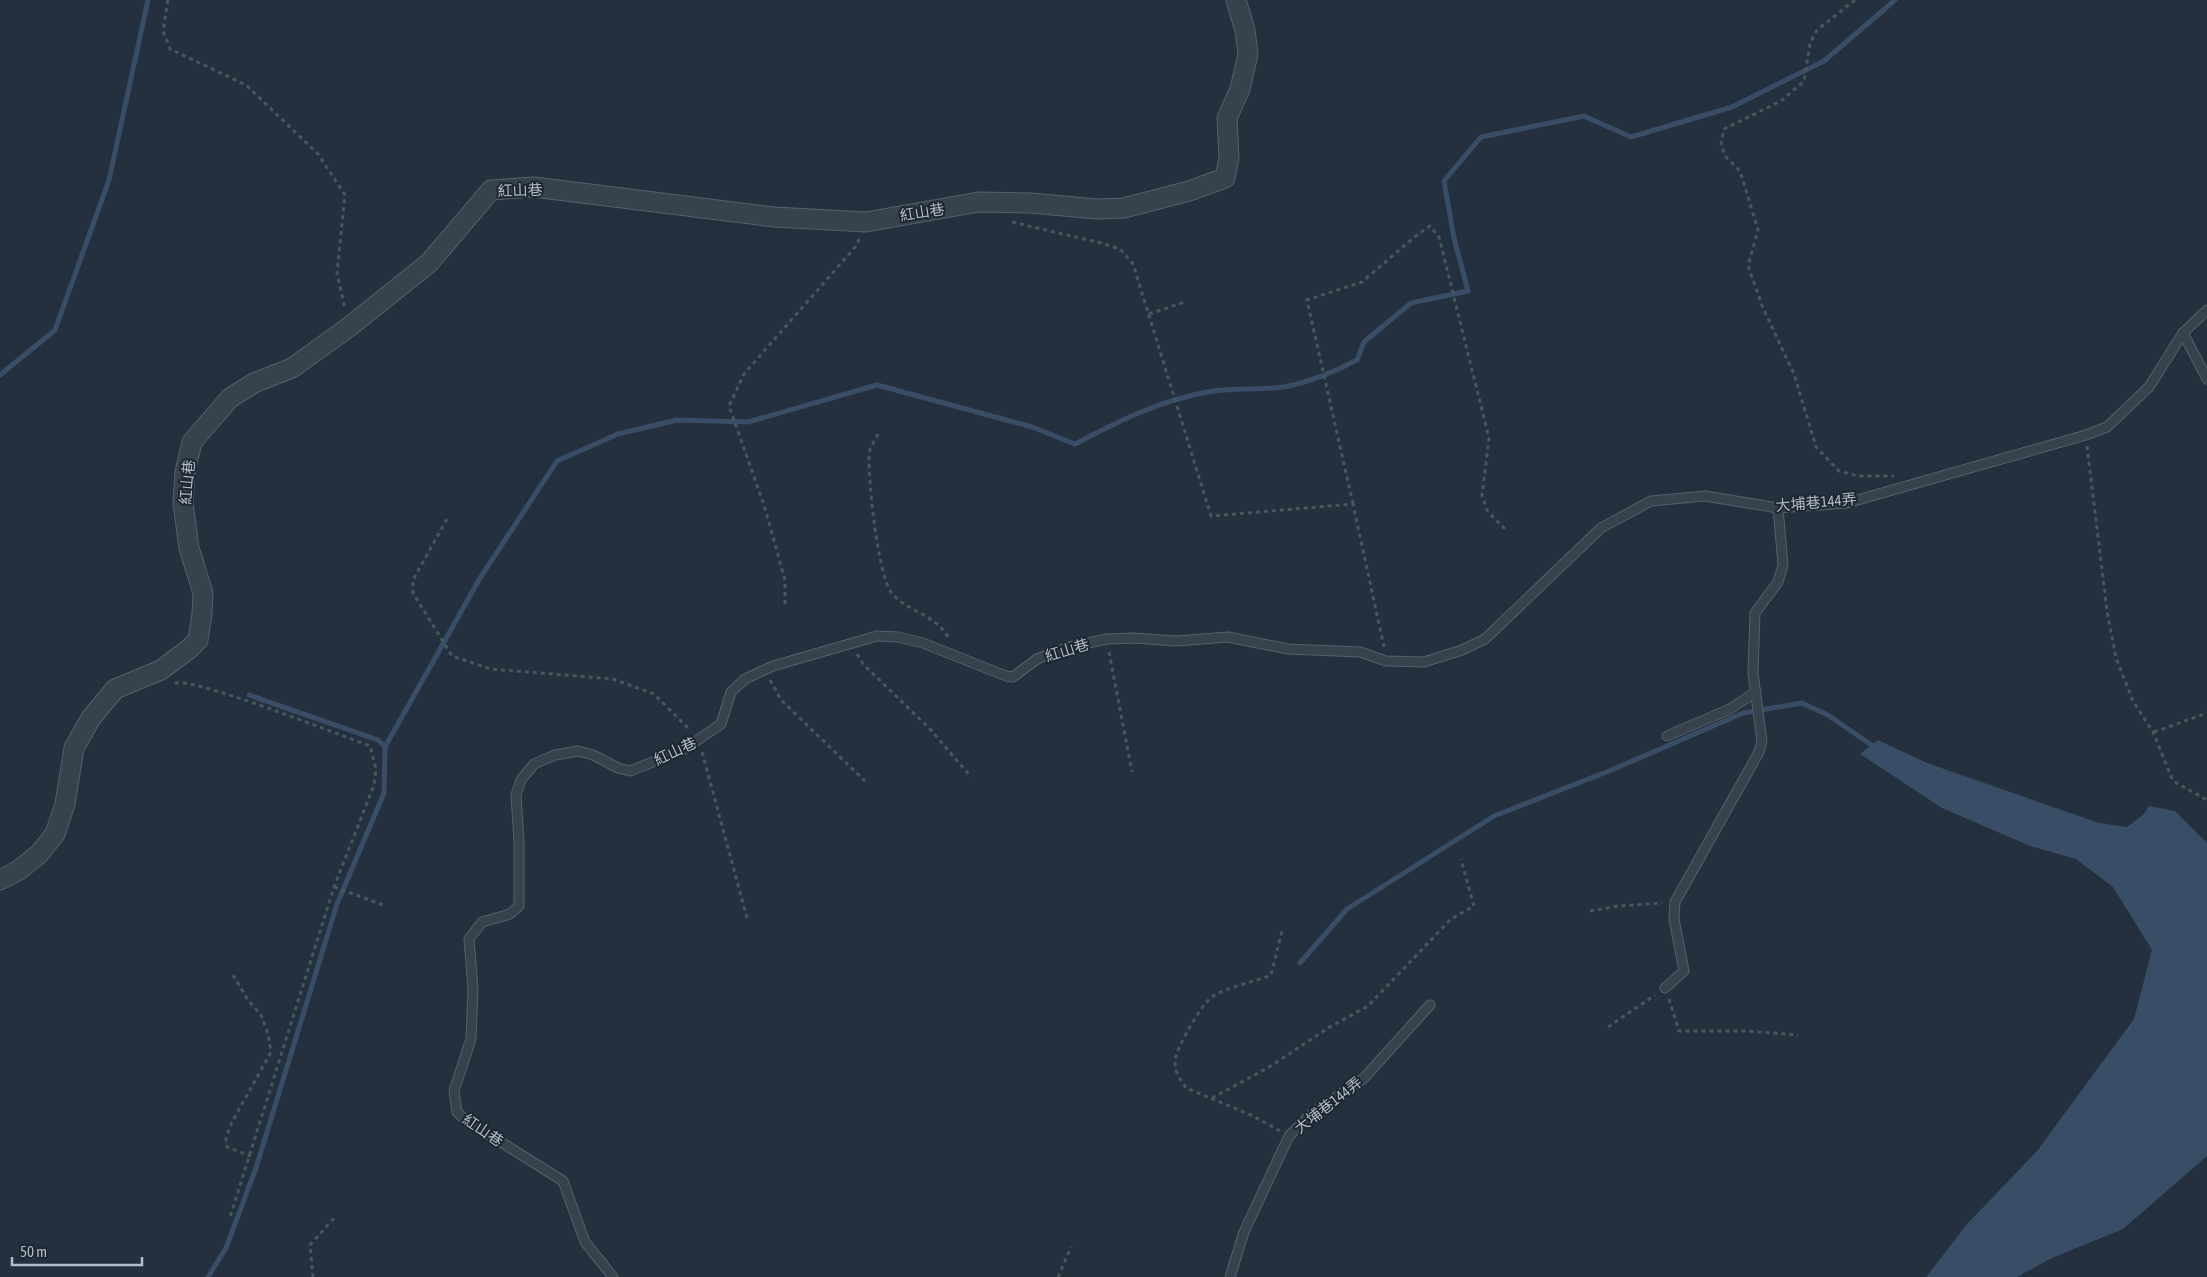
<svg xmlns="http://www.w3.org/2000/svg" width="2207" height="1277" font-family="'Asap Condensed','Noto Sans TC',sans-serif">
	<rect width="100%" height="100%" fill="#24303d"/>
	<!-- water -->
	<path fill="#394e66" d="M1878,740L1927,763L2099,823L2127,827L2143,815L2149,806L2175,811L2207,843V1156L2123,1229L2052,1258L2017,1277H1926L1968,1223L2037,1151L2134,1019L2152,950L2113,887L2076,859L2030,846L1942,808L1860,754Z"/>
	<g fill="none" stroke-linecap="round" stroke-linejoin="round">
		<!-- stream -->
		<g stroke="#394e66" stroke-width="5">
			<path d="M0,375L55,330L109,180L148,0"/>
			<path d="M249,695L378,740L385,747"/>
			<path d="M1300,963L1347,909L1494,816L1614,769L1743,713L1802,703L1828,715L1876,748"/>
			<path d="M208,1277L226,1248L256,1168L337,904L384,793L385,747L480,578L557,461L618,434L677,420L748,422L877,385L1032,427L1075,444C1123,419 1160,400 1213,391C1238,387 1265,391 1289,386C1312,381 1336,371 1357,360L1364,342L1411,303L1468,291L1454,238L1444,181L1481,137L1584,116L1631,137L1732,107L1824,61L1895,0"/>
		</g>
		<defs>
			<g id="service">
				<path d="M2183,333L2207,379"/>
				<path d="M1667,736L1730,709L1756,692"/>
				<path d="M1665,988L1684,971L1674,919L1675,902L1759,752L1762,741L1753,673L1755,613L1778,582L1783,565L1778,508"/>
				<path d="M613,1277L585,1242L563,1181L464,1119L457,1112L454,1091L471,1039L473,989L469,939L482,922L510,914L519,906V841L516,795L521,780L534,764L555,755L578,751L593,755L618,768L630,771L683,750L721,724L731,692L745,679L773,666L877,636L898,637L923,643L1006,676L1013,677L1037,659L1069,647L1107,639L1133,638L1176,641L1228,637L1288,649L1360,652L1386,661L1424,662L1462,650L1485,639L1601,528L1651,501L1705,496L1778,508L1847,503L2086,435L2107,427L2149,387L2183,333L2207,310"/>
				<path d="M1230,1277L1244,1232L1289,1136L1310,1115L1364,1078L1430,1005"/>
			</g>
			<path id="minor" d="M0,880L19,870L39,854L55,834L65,804L74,748L91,718L115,689L161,670L189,649L198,640L202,614L203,593L189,548L183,503L185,472L192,442L230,398L254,383L292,368L349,327L429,263L491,190L534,187L774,217L866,222L979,202L1030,203L1097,209L1124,208L1189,191L1225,178L1229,158L1227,118L1240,89L1248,54L1245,30L1236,0"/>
		</defs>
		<!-- service casing -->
		<use href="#service" stroke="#56606b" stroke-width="11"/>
		<!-- minor casing -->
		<use href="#minor" stroke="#56606b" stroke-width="21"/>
		<!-- path -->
		<g stroke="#44595b" stroke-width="3" stroke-dasharray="4 4" stroke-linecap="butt">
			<path d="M168,0L163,31L170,49L246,85L318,154L345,195L337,273L345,309"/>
			<path d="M1855,0L1817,30L1810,43L1804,81L1781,101L1724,129L1721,144L1725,156L1740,171L1758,230L1748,266L1763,308L1794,374L1816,447L1839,471L1858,476H1894"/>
			<path d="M1012,222L1101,243L1120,249L1133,264L1211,516L1353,504L1384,647"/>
			<path d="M1149,314L1185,302"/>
			<path d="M878,434C875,441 869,448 869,455C868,480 878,574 891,592C906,612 937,614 949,639"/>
			<path d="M2087,446L2107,611L2116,658L2133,701L2153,732L2173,781L2207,800"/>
			<path d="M1353,504L1307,300L1362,282L1418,234L1430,226L1439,237L1489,438L1482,496L1488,512L1507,531"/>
			<path d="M447,519L413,580V593L452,656L491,669L613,679L654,694L690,730"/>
			<path d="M785,604V580L764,505L729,406L744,374L857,245L859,239"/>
			<path d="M1109,652L1132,772"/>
			<path d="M857,654L863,664L930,729L971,777"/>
			<path d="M770,680L781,700L865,781"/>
			<path d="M175,683C197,678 339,735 370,746L376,769L374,785L334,887L230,1217"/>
			<path d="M2154,732L2207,713"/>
			<path d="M702,752L747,918"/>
			<path d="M334,887L386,906"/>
			<path d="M1590,911L1618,906L1662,903"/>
			<path d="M233,975L248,1000L261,1015L268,1034L271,1052L232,1122L226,1138L227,1147L251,1156"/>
			<path d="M1669,999L1679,1031H1747L1798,1035"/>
			<path d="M1608,1027L1655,995"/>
			<path d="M1212,1098L1271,1066L1328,1028L1368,1006L1451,919L1474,906L1461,859"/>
			<path d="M1280,1131L1251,1115L1186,1088C1181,1081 1175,1073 1175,1063C1174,1051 1202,1003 1212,997C1228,986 1253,983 1271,975L1282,931"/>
			<path d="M313,1277L310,1245L336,1216"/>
			<path d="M1058,1277L1071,1247"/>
		</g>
		<!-- service -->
		<use href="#service" stroke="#38424d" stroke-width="9"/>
		<!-- minor -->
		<use href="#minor" stroke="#38424d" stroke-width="19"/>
	</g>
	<g text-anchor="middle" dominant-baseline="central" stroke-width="4" stroke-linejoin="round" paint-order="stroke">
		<!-- street labels -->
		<g font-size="15" fill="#b4bdc9" stroke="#1d2732">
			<text transform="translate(520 190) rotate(-2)">紅山巷</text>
			<text transform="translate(922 212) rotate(-9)">紅山巷</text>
			<text transform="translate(187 482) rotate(-85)">紅山巷</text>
			<text transform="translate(1816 502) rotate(-5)">大埔巷144弄</text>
			<text transform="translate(1067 650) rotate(-17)">紅山巷</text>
			<text transform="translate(675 751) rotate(-25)">紅山巷</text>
			<text transform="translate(1328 1105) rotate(-38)">大埔巷144弄</text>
			<text transform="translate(483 1130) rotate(34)">紅山巷</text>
		</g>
	</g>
	<!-- scale -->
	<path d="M12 1257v8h130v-8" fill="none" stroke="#b4bdc9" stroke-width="2.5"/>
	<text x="20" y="1257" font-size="15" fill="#b4bdc9" stroke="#1d2732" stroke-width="4" paint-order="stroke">50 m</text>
</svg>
